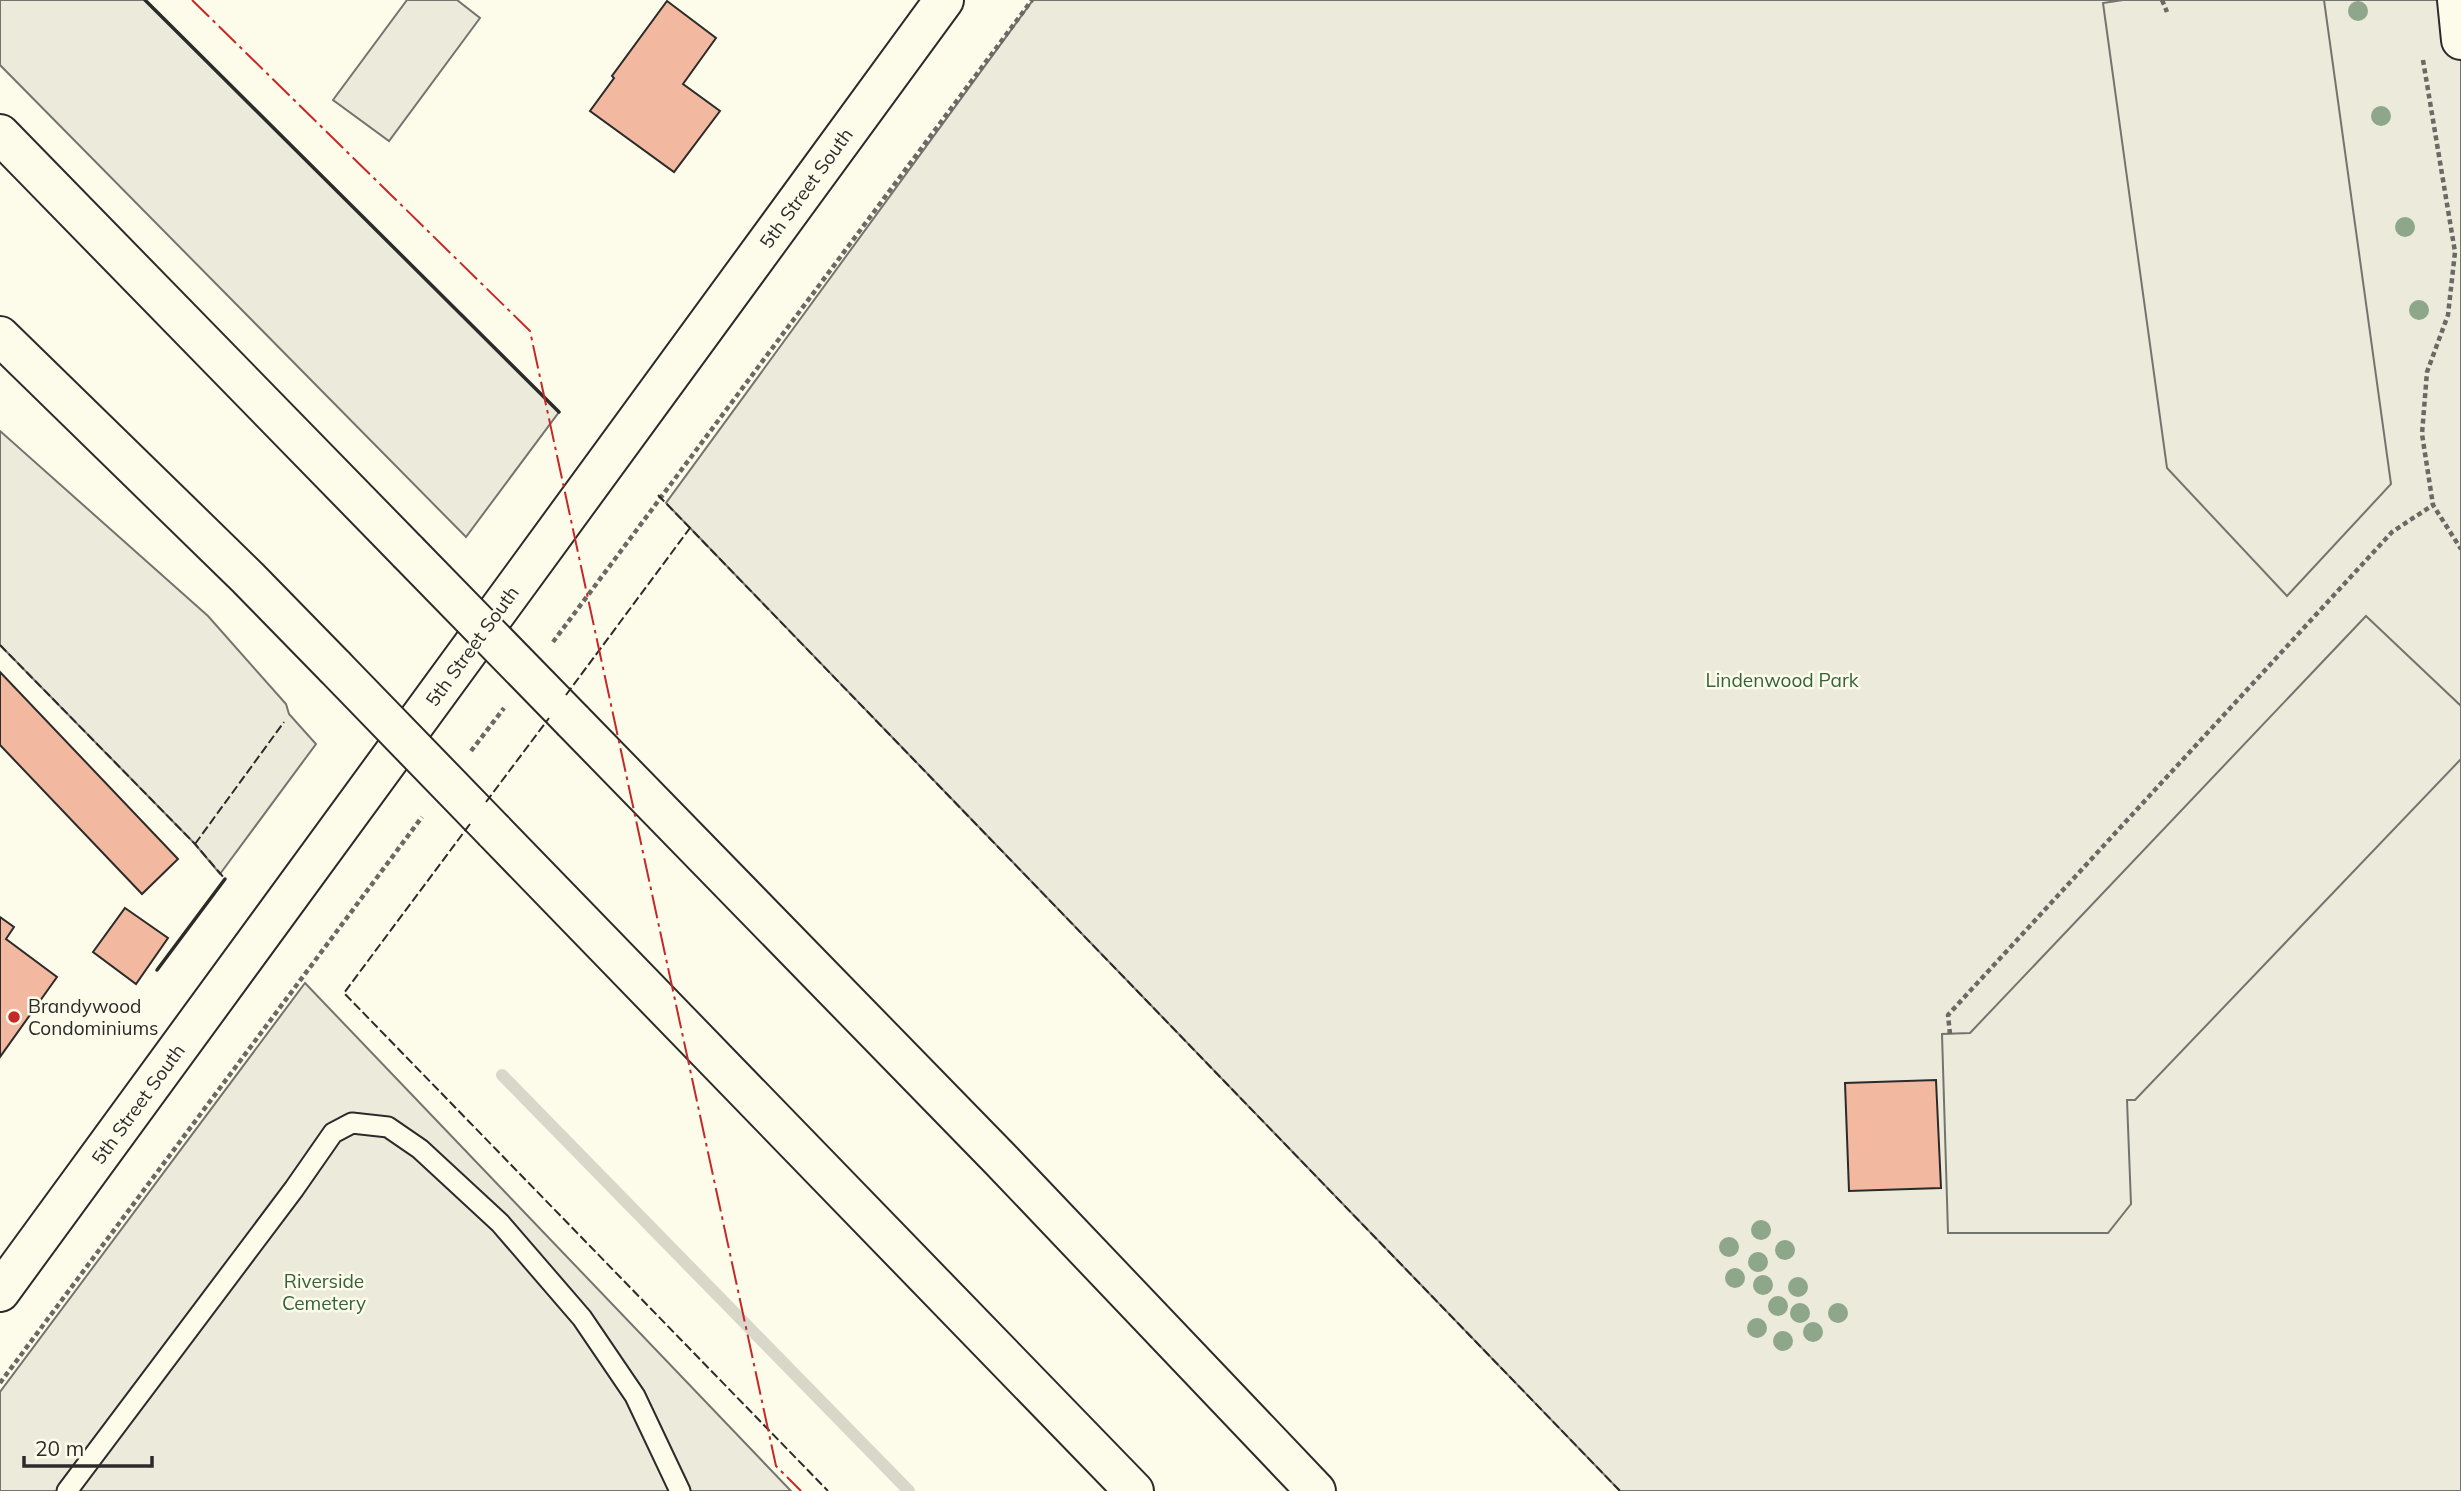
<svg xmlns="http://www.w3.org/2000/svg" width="2461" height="1491" font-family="Mulish,sans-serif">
	<rect width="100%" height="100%" fill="#fdfbea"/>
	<!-- green -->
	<g fill="#ecebdb" stroke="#74746e" stroke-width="2">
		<path d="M0,0H145L559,412L466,537L0,65Z"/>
		<path d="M407,0H457L480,18L389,141L333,100Z"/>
		<path d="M1033,0H2461V1491H1620L666,503Z"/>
		<path d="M0,431L208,616L286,704L289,714L316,744L220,874L195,844L0,645Z"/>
		<path d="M305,983L791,1491H0V1392Z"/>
	</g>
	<!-- parking -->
	<g fill="#eceadb" stroke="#74746e" stroke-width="2">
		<path d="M2123,0H2324L2391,484L2287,596L2167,468L2103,3Z"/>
		<path d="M2366,616L2461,706V759L2135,1100H2127L2131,1204L2108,1233H1948L1942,1034L1970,1033Z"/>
	</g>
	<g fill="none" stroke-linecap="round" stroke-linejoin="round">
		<!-- stream -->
		<path stroke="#d8d7c9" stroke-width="12" d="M502,1075L909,1491"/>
	</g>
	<!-- building -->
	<g fill="#f2b8a0" stroke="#2b2b2b" stroke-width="2">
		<path d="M667,1L716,38L683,84L720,111L674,172L590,111L614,78L612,76Z"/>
		<path d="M0,672L178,859L142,894L0,745Z"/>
		<path d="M125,908L168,938L136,984L93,952Z"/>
		<path d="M0,917L14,927L6,939L57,977L0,1057Z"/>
		<path d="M1936,1080L1941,1188L1849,1191L1845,1083Z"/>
	</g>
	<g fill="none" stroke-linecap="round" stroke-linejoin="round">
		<defs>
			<path id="service" d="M67,1491L294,1189L333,1133L352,1123L388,1127L420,1149L500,1223L582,1318L635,1396L680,1491"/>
			<path id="minor" d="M2457,0L2461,40"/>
			<path id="tertiary" d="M0,1292L944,0"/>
			<g id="motorway">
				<path d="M0,134L408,552"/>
				<path d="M0,336L248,578L335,667"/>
				<path d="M573,721L1000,1159L1316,1491"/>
				<path d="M494,831L1134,1491"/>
			</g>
		</defs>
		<!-- service casing -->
		<use href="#service" stroke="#2b2b2b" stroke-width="23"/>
		<!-- minor casing -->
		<use href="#minor" stroke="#2b2b2b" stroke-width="42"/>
		<!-- tertiary casing -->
		<use href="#tertiary" stroke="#2b2b2b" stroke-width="42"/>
		<!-- motorway casing -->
		<use href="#motorway" stroke="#2b2b2b" stroke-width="42"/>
		<!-- path -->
		<g stroke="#6a6964" stroke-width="4.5" stroke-dasharray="5 3.5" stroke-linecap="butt">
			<path d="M2162,0L2167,12"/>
			<path d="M2423,60L2455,252L2448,315L2427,372L2422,434L2433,505L2461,549"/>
			<path d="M553,642L1032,0"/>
			<path d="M471,751L504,708"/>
			<path d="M1950,1034L1948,1015L2392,532L2433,505"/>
			<path d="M0,1383L422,817"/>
		</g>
		<!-- service -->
		<use href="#service" stroke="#fdfbea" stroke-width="19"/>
		<!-- minor -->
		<use href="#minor" stroke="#fdfbea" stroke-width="38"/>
		<!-- tertiary -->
		<use href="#tertiary" stroke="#fdfbea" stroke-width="38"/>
		<!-- motorway -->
		<use href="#motorway" stroke="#fdfbea" stroke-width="38"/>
		<defs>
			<g id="motorway-bridge">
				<path d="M408,552L573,721"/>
				<path d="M335,667L494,831"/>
			</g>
		</defs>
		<!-- motorway-bridge casing -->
		<use href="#motorway-bridge" stroke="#2b2b2b" stroke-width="42" stroke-linecap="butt"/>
		<!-- motorway-bridge -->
		<use href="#motorway-bridge" stroke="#fdfbea" stroke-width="38"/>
		<!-- fence -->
		<g stroke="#2b2b2b" stroke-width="2" stroke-dasharray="9 3.5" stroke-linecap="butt">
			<path d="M658,495L690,528"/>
			<path d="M0,645L195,844L225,879"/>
			<path d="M566,695L690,528L1620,1491"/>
			<path d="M486,802L549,718"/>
			<path d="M470,824L344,993L828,1491"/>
			<path d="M195,844L284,722"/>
		</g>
		<!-- wall -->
		<g stroke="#2b2b2b" stroke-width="3.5">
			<path d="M145,0L559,412"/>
			<path d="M157,970L225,879"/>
		</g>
		<!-- power -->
		<path stroke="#c62828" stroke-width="2" stroke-dasharray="24 5 3.5 5" stroke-linecap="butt" d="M192,0L530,331L776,1466L801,1491"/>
	</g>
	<!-- trees -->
	<g fill="#8ea78a">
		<circle cx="2358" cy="11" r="10"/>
		<circle cx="2381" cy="116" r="10"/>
		<circle cx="2405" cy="227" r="10"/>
		<circle cx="2419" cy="310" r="10"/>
		<circle cx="1761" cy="1230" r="10"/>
		<circle cx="1729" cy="1247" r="10"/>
		<circle cx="1785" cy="1250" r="10"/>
		<circle cx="1758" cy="1262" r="10"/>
		<circle cx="1735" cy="1278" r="10"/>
		<circle cx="1763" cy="1285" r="10"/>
		<circle cx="1798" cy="1287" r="10"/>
		<circle cx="1778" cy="1306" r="10"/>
		<circle cx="1800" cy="1313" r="10"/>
		<circle cx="1838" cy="1313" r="10"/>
		<circle cx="1757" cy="1328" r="10"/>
		<circle cx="1813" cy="1332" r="10"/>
		<circle cx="1783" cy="1341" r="10"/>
	</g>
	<!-- markers -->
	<circle fill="#c62828" stroke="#fdfbea" stroke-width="2.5" cx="14" cy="1017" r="7"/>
	<g text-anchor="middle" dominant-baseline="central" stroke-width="5" stroke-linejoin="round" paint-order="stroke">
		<!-- street labels -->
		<g font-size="19" fill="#2b2b2b" stroke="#fdfbea">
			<text transform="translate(806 188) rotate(-54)">5th Street South</text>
			<text transform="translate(472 646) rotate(-54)">5th Street South</text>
			<text transform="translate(138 1104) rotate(-54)">5th Street South</text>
		</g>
		<!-- park labels -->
		<g font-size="19" fill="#34623c" stroke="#fdfbea">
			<text x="1782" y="680">Lindenwood Park</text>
			<text x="324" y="1281">Riverside<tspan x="324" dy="22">Cemetery</tspan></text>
		</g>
		<!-- poi labels -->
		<g font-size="19" fill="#2b2b2b" stroke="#fdfbea" text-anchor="start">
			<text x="28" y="1006">Brandywood<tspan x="28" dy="22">Condominiums</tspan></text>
		</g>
	</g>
	<!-- scale -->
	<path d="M24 1456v10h128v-10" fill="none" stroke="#2b2b2b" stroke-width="3.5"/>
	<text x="35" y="1456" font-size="21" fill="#2b2b2b" stroke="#fdfbea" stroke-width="5" paint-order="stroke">20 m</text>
</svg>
